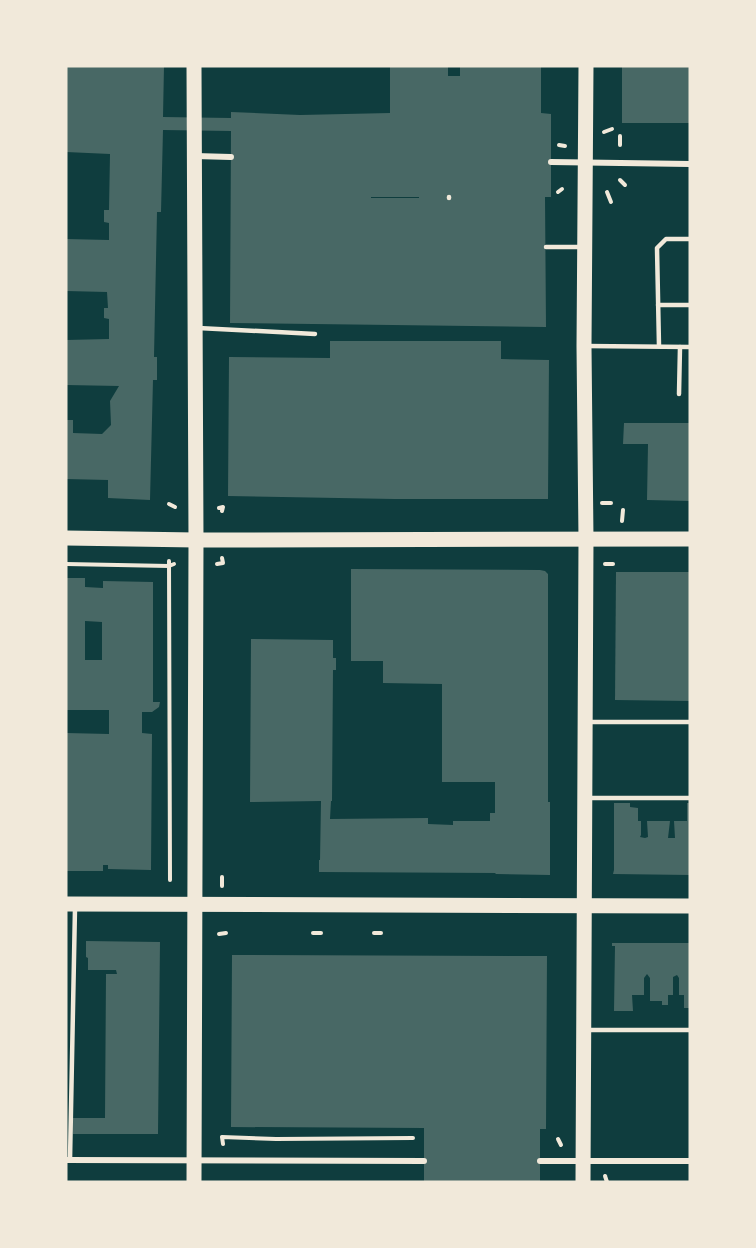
<svg xmlns="http://www.w3.org/2000/svg" width="756" height="1248" font-family="Lato,sans-serif">
	<rect width="100%" height="100%" fill="#0f3d3e"/>
	<!-- building -->
	<g fill="#486865" fill-rule="evenodd">
		<path d="M66,66H164L163,117L231,118V112L300,115L390,113V66H448V76H460V66H541V113L551,114V197H545L546,327L230,323L231,131L163,130L161,212H157L154,357H157V380H153L150,500L108,498V480L66,479V420H73V433L102,434L111,425L110,401L119,386L66,385V340L109,339V319L104,318V308H108L107,292L66,291V239L109,240V223L104,222V210H109L110,154L66,152ZM371,197H419V198H371Z"/>
		<rect x="622" y="66" width="68" height="57"/>
		<path d="M330,341H501V359L549,360L548,499H394L228,496L229,357L330,358Z"/>
		<path d="M624,423H690V501L647,500L648,444H623Z"/>
		<path d="M351,569L540,570L545,571L548,574V802H550V875L496,874L495,873L319,872V860H320L321,801L250,802L251,639L333,640V658H336V670H333L332,801H331L330,819L428,818V824L453,825V821H490V813H495V782H442V684L383,683V661H351Z"/>
		<path d="M616,572H690V701L615,700Z"/>
		<path d="M66,578H85V587L103,588V581L153,582V702H160L159,707L152,712H142V733L152,734L151,870L108,869V865H103V871H66V733L109,734V710H66ZM85,621L102,622V660H85Z"/>
		<path d="M614,803H630V807L638,808V821H641V835L640,837L645,838L648,837L647,821H670L668,838H675L674,821H687V803H690V875L613,874L614,870Z"/>
		<path d="M86,941L160,942L158,1134H73V1118H105L106,974H117L116,970H88V958L86,957Z"/>
		<path d="M612,943H690V1008H684V995H679V978L677,975L673,977V995H668V1005H662V1001H650V978L647,974L644,978V995H632L633,1011H614L615,946H612Z"/>
		<path d="M232,955L547,956L546,1129H540V1182H424V1128L231,1127Z"/>
	</g>
	<g fill="none" stroke-linecap="round" stroke-linejoin="round">
		<!-- path -->
		<g stroke="#f1e9da" stroke-width="4">
			<path d="M604,132L612,129"/>
			<path d="M559,145L565,146"/>
			<path d="M620,145V136"/>
			<path d="M620,180L625,185"/>
			<path d="M558,192L562,189"/>
			<path d="M607,192L611,202"/>
			<path d="M602,503H611"/>
			<path d="M169,504L175,507"/>
			<path d="M219,508L223,507L222,511"/>
			<path d="M622,521L623,510"/>
			<path d="M169,561L170,880"/>
			<path d="M66,564L169,566L174,564"/>
			<path d="M217,564L223,563L222,558"/>
			<path d="M605,564H613"/>
			<path d="M222,886V877"/>
			<path d="M313,933H321"/>
			<path d="M374,933H381"/>
			<path d="M219,934L226,933"/>
			<path d="M558,1139L561,1145"/>
			<path d="M223,1144L222,1137L276,1139L413,1138"/>
			<path d="M605,1176L607,1182"/>
		</g>
		<!-- service -->
		<g stroke="#f1e9da" stroke-width="4.5">
			<path d="M449,198V197"/>
			<path d="M546,247H582"/>
			<path d="M658,305H690"/>
			<path d="M198,328L315,334"/>
			<path d="M586,346L690,347"/>
			<path d="M659,346L657,248L666,239H690"/>
			<path d="M679,394L680,347"/>
			<path d="M588,722H690"/>
			<path d="M588,798H690"/>
			<path d="M587,1030H690"/>
			<path d="M70,1160L75,908"/>
		</g>
		<!-- minor -->
		<g stroke="#f1e9da" stroke-width="6">
			<path d="M195,156L231,157"/>
			<path d="M551,162L690,164"/>
			<path d="M66,1160L424,1161"/>
			<path d="M540,1161H690"/>
		</g>
		<!-- primary -->
		<g stroke="#f1e9da" stroke-width="15">
			<path d="M66,538L196,540L690,539"/>
			<path d="M66,904L690,906"/>
			<path d="M194,1182L196,540L194,66"/>
			<path d="M583,1182L586,539L584,346L586,66"/>
		</g>
	</g>
	<!-- border -->
	<rect width="756" height="1248" fill="none" stroke="#f1e9da" stroke-width="135"/>
</svg>
